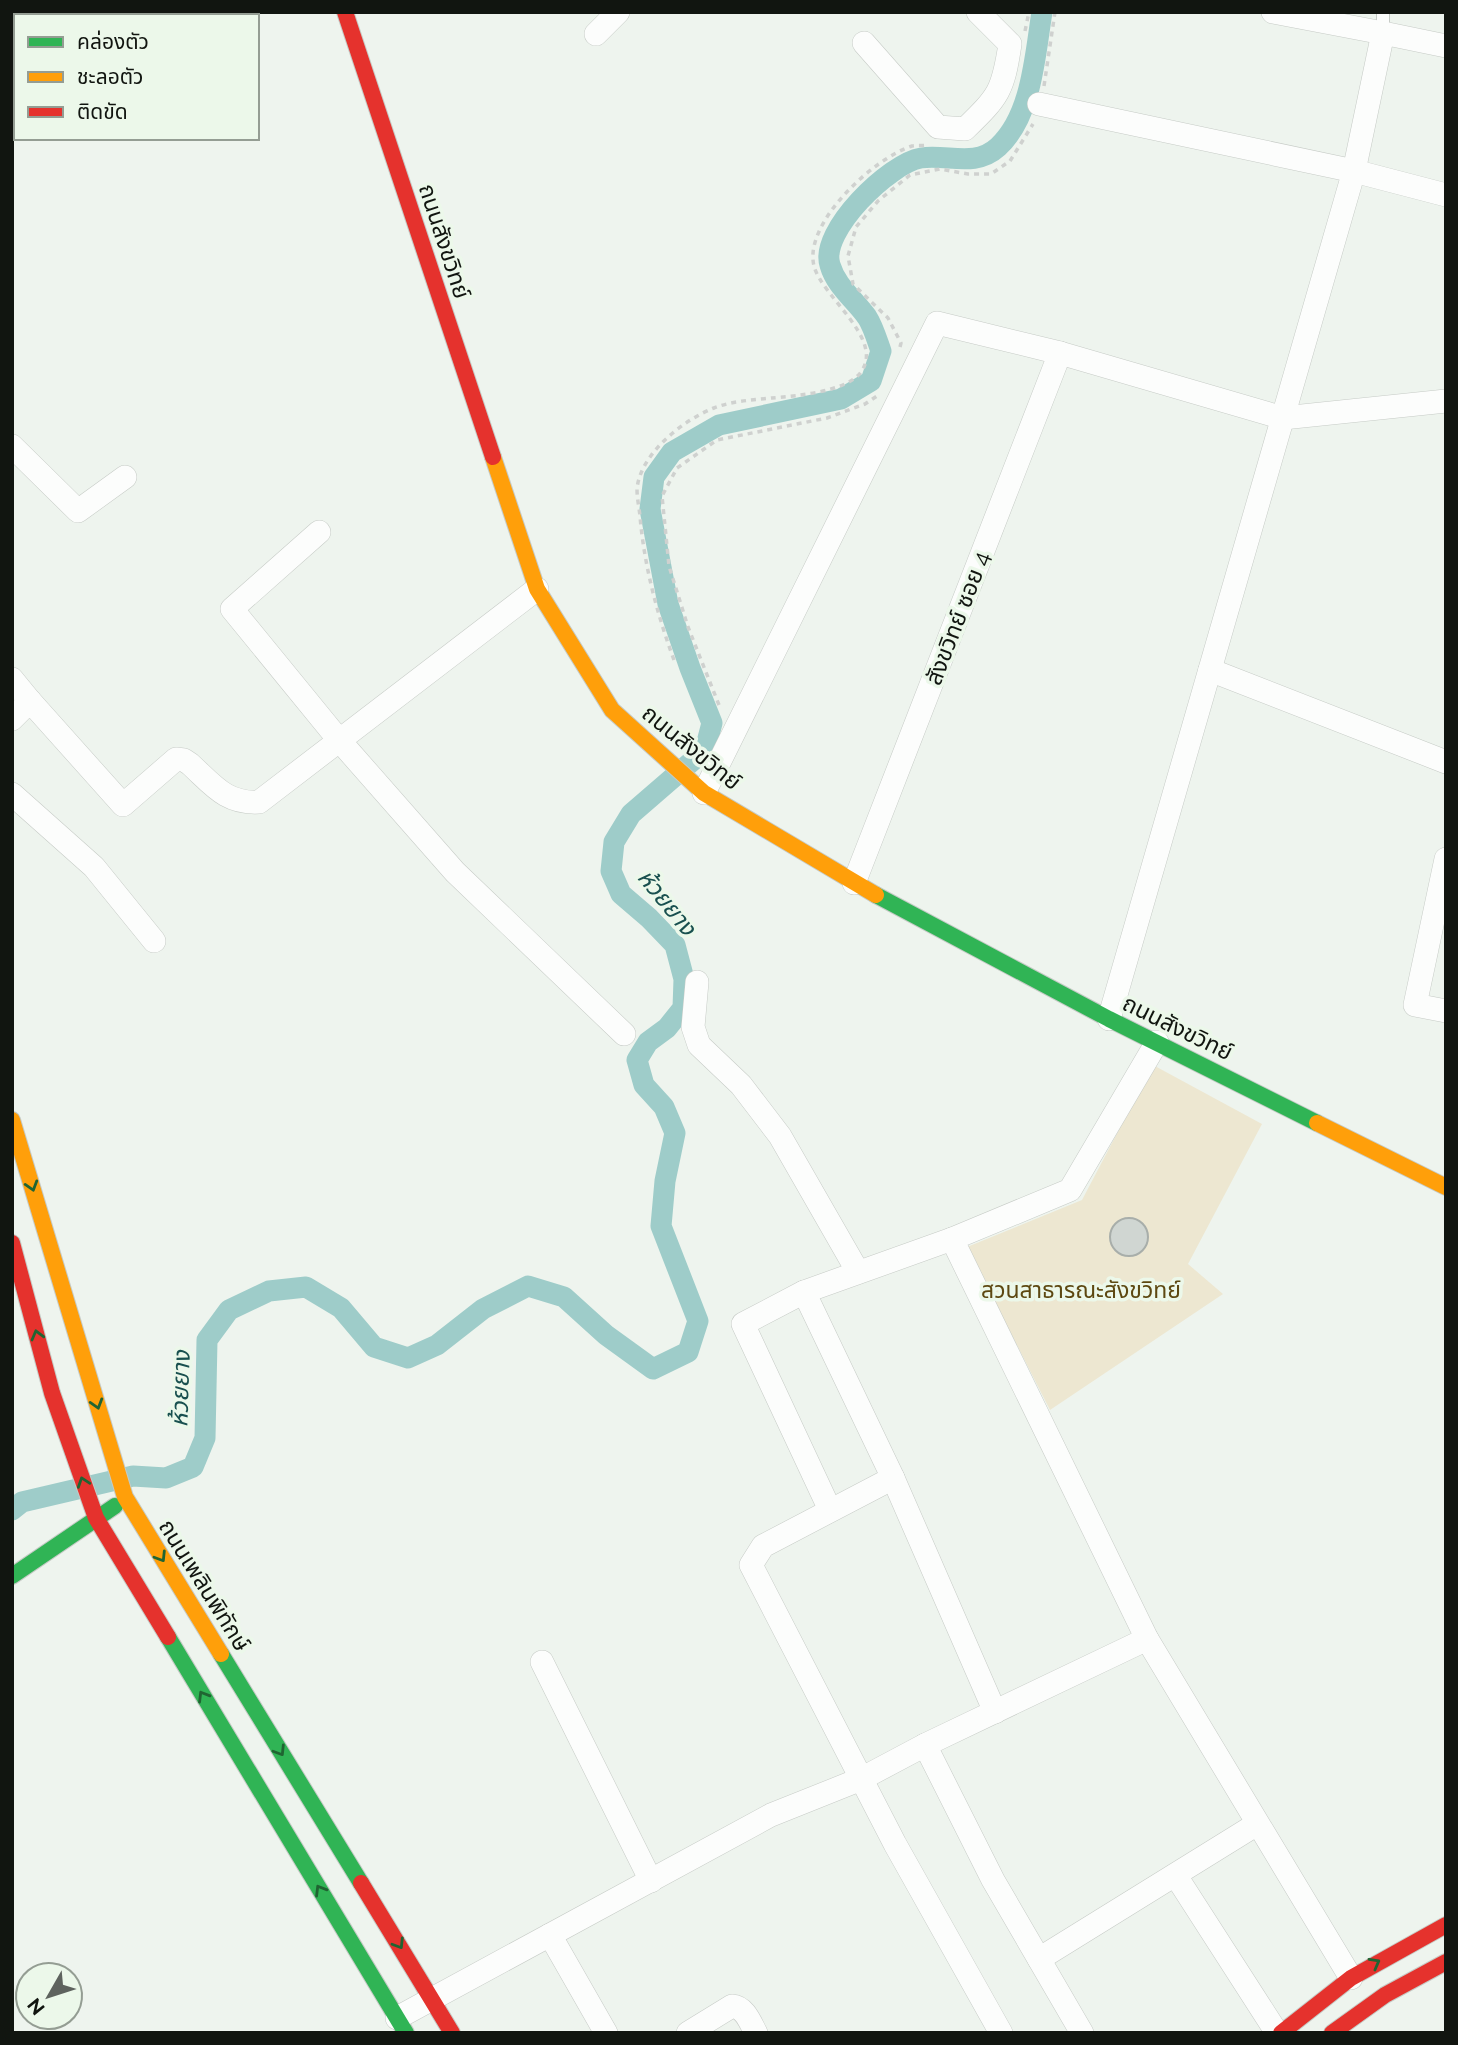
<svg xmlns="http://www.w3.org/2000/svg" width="1458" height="2045" font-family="Raleway,'Noto Sans Thai',sans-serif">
	<rect width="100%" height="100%" fill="#eef4ee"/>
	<!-- green -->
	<path fill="#ede7d1" d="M1153,1065L1262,1124L1188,1264L1223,1294L1050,1410L967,1247L1082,1200Z"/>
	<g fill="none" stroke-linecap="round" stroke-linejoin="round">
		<!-- canal -->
		<path stroke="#9eccc9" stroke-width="21" d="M12,1510L22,1502L133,1476L166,1478L193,1467L205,1438L207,1340L229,1310L269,1291L306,1287L341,1308L374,1347L408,1358L437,1345L483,1309L528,1286L564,1297L606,1335L653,1369L688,1352L698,1321L661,1226L665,1181L675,1133L664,1107L644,1085L637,1060L648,1042L667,1028L683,1008L684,979L675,945L649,918L621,894L611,871L614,842L631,814L705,750L712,723L690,668L668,604L650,509L654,477L672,452L719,425L841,399L871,381L881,351C877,340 873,326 867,317C854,299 836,286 830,265C819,231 890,163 921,158C948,154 975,168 998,147C1032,116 1035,55 1042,12"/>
	</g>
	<!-- building -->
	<circle fill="#d0d6d2" stroke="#a8aeaa" stroke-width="2" cx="1129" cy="1237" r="19"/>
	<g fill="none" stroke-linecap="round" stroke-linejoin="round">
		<defs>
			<path id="lane" d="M1383,12V33"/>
			<g id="street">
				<path d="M1273,12L1383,33"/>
				<path d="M596,34L618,12"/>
				<path d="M864,43L938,127L965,129C999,96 1003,91 1010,44L978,12"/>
				<path d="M1039,104L1354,171L1446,195"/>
				<path d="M12,446L78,511L125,477"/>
				<path d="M319,532L232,609L339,740L455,872L624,1034"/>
				<path d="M1210,670L1446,762"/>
				<path d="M12,679L30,701"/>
				<path d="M12,719L30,701L123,805L176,759L184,760L190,764C213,785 226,804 259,802L537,589"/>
				<path d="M704,793L937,323L1060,353L1283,418L1446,401"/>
				<path d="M12,794L94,867L154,941"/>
				<path d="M1446,859L1415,1005L1446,1011"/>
				<path d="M854,883L1060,353"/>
				<path d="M697,982L693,1027L699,1045L741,1085L780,1136L858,1272"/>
				<path d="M1109,1019L1354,171L1383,33L1446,46"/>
				<path d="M1157,1042L1070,1190L952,1239L1147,1639L1351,1978"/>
				<path d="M804,1292L893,1478L995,1712"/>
				<path d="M893,1478L763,1546L751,1565L895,1844L1001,2033"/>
				<path d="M830,1510L743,1324L804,1292L952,1239"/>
				<path d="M542,1662L651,1881"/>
				<path d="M925,1745L993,1880L1082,2033"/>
				<path d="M1176,1876L1277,2033"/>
				<path d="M550,1935L606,2033"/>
				<path d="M1039,1959L1257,1824"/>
				<path d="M397,2018L771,1815L861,1779L925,1745L1147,1639"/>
				<path d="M688,2033L732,2006C745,2007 750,2022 756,2033"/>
			</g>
			<g id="fast">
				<path d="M876,895L1109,1019L1317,1123"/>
				<path d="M12,1576L115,1506"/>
				<path d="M168,1637L406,2033"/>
				<path d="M221,1654L361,1883"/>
			</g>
			<g id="slow">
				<path d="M493,457L537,589L612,710L704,793L876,895"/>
				<path d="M12,1120L125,1497L221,1654"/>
				<path d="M1317,1123L1446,1187"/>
			</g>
			<g id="jam">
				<path d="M345,12L493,457"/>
				<path d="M12,1243L52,1393L96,1518L168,1637"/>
				<path d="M361,1883L452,2033"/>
				<path d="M1281,2033L1351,1978L1446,1925"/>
				<path d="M1332,2033L1385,1995L1446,1962"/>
			</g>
		</defs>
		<!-- lane casing -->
		<use href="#lane" stroke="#c6cbc6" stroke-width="14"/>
		<!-- street casing -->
		<use href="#street" stroke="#c6cbc6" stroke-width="24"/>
		<!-- fast casing -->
		<use href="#fast" stroke="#c6cbc6" stroke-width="18"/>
		<!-- slow casing -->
		<use href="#slow" stroke="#c6cbc6" stroke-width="18"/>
		<!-- jam casing -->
		<use href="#jam" stroke="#c6cbc6" stroke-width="18"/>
		<!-- path -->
		<g stroke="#cfd1cf" stroke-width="3.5" stroke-dasharray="5 5" stroke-linecap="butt">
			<path d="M1025,31L1029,12"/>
			<path d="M1044,86L1055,12"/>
			<path d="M900,347L901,343L888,318L853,284L848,256L856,227L878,201L910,175L940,169L968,174H991L1010,161L1033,124"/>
			<path d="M674,660C657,614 644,565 640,516C639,507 637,498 637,489C640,454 683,420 714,408C732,401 752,400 772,398C795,396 847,392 861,372C885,339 822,297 814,266C803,223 874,158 912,146C917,145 923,146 928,145"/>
			<path d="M719,705L688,627L669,566L662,496L677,468L717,440L827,418L865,404L877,396"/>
		</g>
		<!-- lane -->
		<use href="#lane" stroke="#fcfdfc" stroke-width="12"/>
		<!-- street -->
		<use href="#street" stroke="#fcfdfc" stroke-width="23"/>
		<!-- fast -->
		<use href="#fast" stroke="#30b455" stroke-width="16"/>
		<!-- slow -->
		<use href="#slow" stroke="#ff9f0a" stroke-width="16"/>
		<!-- jam -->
		<use href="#jam" stroke="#e5322d" stroke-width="16"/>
	</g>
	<!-- one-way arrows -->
	<defs><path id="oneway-chevron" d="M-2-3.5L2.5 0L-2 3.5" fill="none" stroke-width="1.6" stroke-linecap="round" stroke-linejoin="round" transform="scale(1.75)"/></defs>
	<g stroke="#206432">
		<use href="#oneway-chevron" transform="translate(32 1186) rotate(73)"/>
		<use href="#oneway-chevron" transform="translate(37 1335) rotate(-105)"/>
		<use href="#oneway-chevron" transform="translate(97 1404) rotate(73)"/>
		<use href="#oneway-chevron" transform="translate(83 1482) rotate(-109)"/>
		<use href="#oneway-chevron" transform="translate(161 1557) rotate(58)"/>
		<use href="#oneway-chevron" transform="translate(203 1696) rotate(-121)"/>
		<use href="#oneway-chevron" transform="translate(280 1751) rotate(58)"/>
		<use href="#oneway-chevron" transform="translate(320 1890) rotate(-121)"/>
		<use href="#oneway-chevron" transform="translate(399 1944) rotate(58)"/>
		<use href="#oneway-chevron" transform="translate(1375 1963) rotate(-29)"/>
	</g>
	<g text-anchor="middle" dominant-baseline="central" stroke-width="7" stroke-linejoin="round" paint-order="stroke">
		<!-- street labels -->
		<g font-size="23" fill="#111510" stroke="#ecf8ea">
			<text transform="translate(445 241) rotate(72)">ถนนสังขวิทย์</text>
			<text transform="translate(957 618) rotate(-69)">สังขวิทย์ ซอย 4</text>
			<text transform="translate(692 747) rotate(39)">ถนนสังขวิทย์</text>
			<text transform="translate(1178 1027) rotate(26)">ถนนสังขวิทย์</text>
			<text transform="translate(205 1585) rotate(58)">ถนนเพลินพิทักษ์</text>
		</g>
		<!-- park labels -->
		<g font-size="23" fill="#5d4811" stroke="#ecf8ea">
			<text x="1081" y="1289">สวนสาธารณะสังขวิทย์</text>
		</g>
		<!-- water labels -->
		<g font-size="24" font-style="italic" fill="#19504f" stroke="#ecf8ea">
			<text transform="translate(667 902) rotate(51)">ห้วยยาง</text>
			<text transform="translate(180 1389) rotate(-88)">ห้วยยาง</text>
		</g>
	</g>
	<!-- border -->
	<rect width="1458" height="2045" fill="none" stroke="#111510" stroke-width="28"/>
	<!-- legend -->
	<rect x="14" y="14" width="245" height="126" fill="#ecf8ea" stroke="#949d93" stroke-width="2"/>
	<rect x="28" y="37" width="35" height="10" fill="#30b455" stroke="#949d93" stroke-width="2"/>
	<text x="77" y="49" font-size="21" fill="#111510">คล่องตัว</text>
	<rect x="28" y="72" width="35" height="10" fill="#ff9f0a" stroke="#949d93" stroke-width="2"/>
	<text x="77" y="84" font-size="21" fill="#111510">ชะลอตัว</text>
	<rect x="28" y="107" width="35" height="10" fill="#e5322d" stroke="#949d93" stroke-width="2"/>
	<text x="77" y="119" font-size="21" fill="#111510">ติดขัด</text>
	<!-- north arrow -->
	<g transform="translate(49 1996) rotate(231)"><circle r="33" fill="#ecf8ea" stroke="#949d93" stroke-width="2"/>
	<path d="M0-5L12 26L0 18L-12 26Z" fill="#5e635e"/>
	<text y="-10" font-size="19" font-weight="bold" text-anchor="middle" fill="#111510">N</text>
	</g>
</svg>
